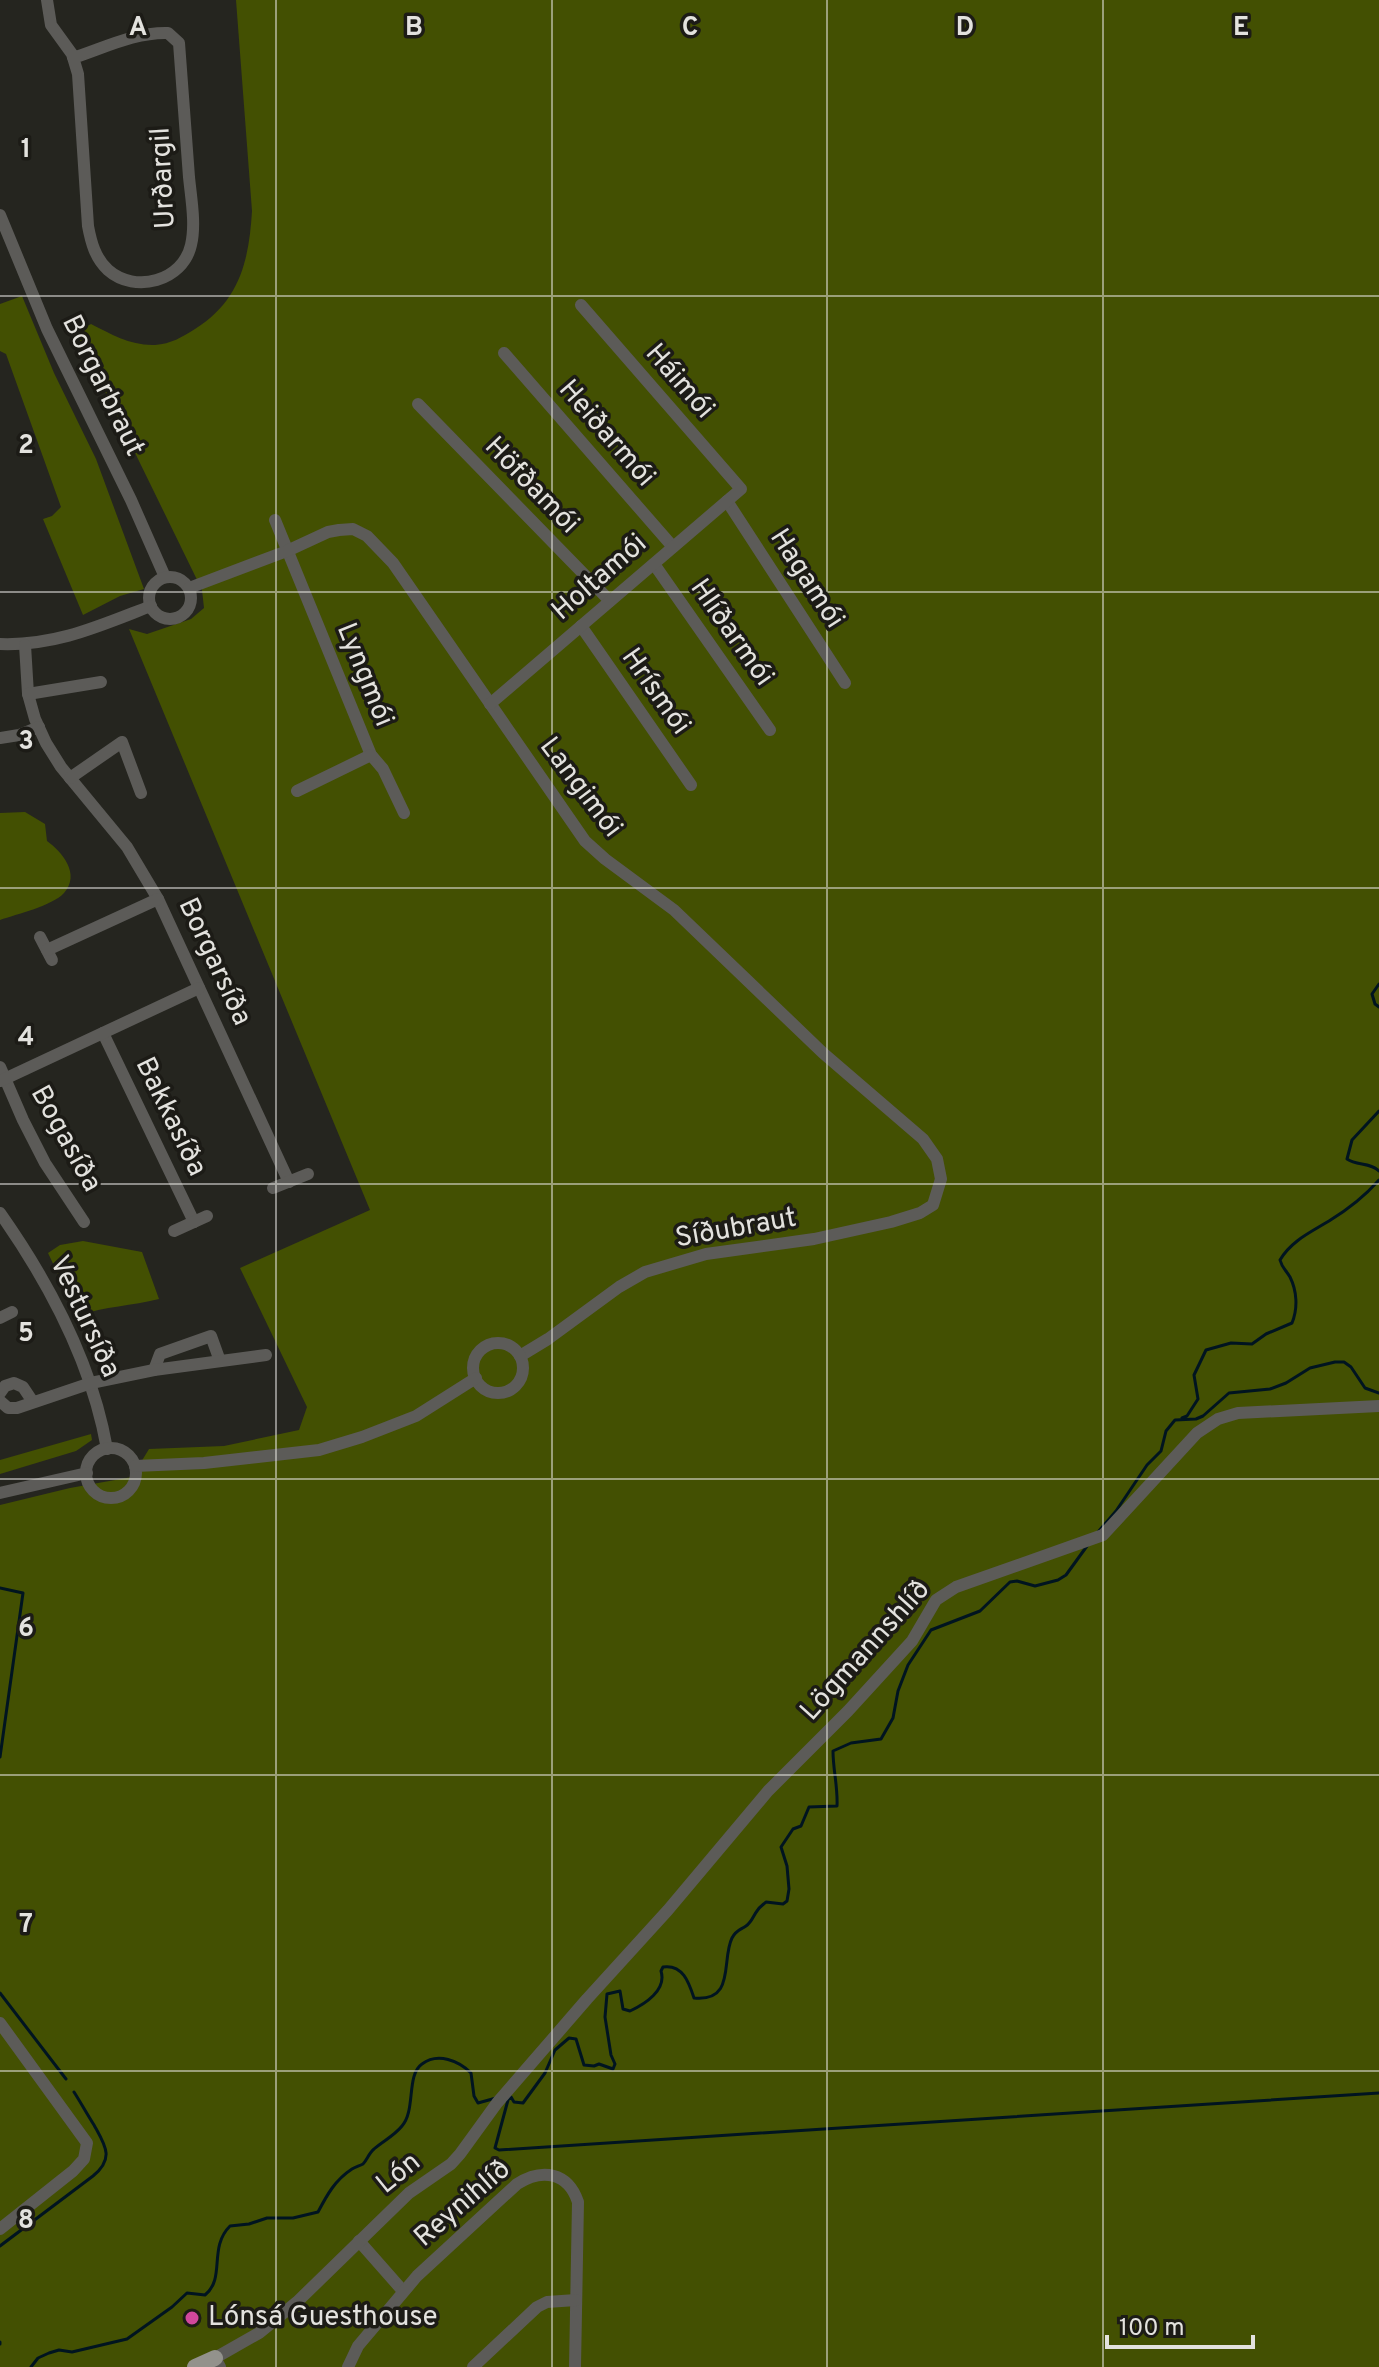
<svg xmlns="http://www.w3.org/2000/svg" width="1379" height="2367" font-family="Overpass,sans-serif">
	<rect width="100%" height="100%" fill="#25251f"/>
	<!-- green -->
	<g fill="#435002">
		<path d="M236,0H1379V2367H0V1505L70,1488L132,1477L149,1449L224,1446L299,1430L307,1407L240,1268L370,1210L129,629L147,634L191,619L204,608L202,590L76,332L91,324C111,334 131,346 155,345C171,344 182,337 195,329C240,301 249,260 252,211Z"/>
		<path d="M22,296L54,373L96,459L144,589L120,596L83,615L43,519L52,516L61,507L6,354L0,351V304Z"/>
		<path d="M25,812L45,824L47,841C62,852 81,874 64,893C52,906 17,914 0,920V813Z"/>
		<path d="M83,1241L142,1252L159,1299C132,1306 105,1306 78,1316L48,1253L60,1245Z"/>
		<path d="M91,1434L92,1440L76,1451L0,1474V1460Z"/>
	</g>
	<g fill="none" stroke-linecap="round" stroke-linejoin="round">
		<!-- stream -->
		<g stroke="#001420" stroke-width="3">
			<path d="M1379,984L1372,994L1375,1004L1379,1007"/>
			<path d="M1379,1111L1352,1140L1347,1159C1357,1166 1370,1162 1379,1171"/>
			<path d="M1182,1418L1187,1416L1198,1399L1194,1375L1206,1350L1231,1343L1252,1344L1266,1334L1292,1323C1298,1308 1297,1291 1290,1277C1286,1270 1282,1268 1280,1260C1291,1241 1311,1232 1329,1221C1347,1210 1365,1196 1379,1180"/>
			<path d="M1098,1532L1116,1511L1147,1465L1161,1451L1166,1431L1175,1420L1196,1419L1203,1416L1229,1393L1270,1389L1286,1383L1310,1368L1335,1362H1344L1351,1367L1365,1388L1379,1393"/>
			<path d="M0,1588L23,1593L0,1757"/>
			<path d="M0,1993L66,2079"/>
			<path d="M507,2100L511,2097L514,2102L523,2103L545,2073L555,2050L569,2038L576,2039L584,2065L594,2066L599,2064L613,2069L615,2064L611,2055L605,2017L607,1994L620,1991L623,2009L630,2011C645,2004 667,1990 661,1971L663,1967C683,1964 689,1983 694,1998C736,2002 721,1960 732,1938C736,1930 740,1930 746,1926C752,1922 753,1916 757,1911C759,1907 763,1905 766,1902L783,1904L787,1901L789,1889L787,1866L781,1847L793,1829L801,1826L809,1807L837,1806C838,1787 833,1770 833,1751L851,1743L881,1739L893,1718L898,1691L908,1665L931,1630L980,1611L1010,1582L1017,1581L1035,1586L1058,1580L1066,1575L1087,1546"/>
			<path d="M508,2100L495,2148L499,2150L1379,2093"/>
			<path d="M0,2246L93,2176C115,2158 105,2145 94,2125C87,2114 81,2103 74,2092"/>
			<path d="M0,2342V2344"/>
			<path d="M31,2367L38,2358L49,2353L59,2350L72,2352L127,2339L172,2307L187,2293L205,2295C226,2278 208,2248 230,2226L249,2224L267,2218H293L318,2212C327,2195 335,2180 352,2169C355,2167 359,2166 363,2164C367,2160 369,2153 374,2149C383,2141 394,2136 402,2126C416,2110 406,2075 422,2064C438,2052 459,2061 471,2073L474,2096L478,2103L496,2098"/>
		</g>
		<!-- minor -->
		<g stroke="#5c5b58" stroke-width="12">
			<path d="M47,0L51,25L72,54L78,74L88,226C91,242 95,258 108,270C135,294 183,281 191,245C196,224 191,198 189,177C186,132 182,88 179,43L168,33C135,32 104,48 73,58"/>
			<path d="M0,215L47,329L131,500L165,577"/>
			<path d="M504,353L673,547"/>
			<path d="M418,404L610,601"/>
			<path d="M727,501L845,683"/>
			<path d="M275,520L371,755L383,769L404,813"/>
			<path d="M654,564L770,730"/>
			<circle cx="170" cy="598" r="21"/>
			<path d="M189,588L287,551L328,532L339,530L353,529L367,536L393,563L585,841L605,859L674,910L823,1053L923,1139L937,1159L941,1179L933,1205L920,1213L891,1222L814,1239L706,1254L645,1272L619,1287L548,1339L520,1356"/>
			<path d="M581,626L691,785"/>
			<path d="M0,644C56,646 99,626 151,606"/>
			<path d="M25,645L28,694L35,719L46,743L61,767L127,847L158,899L289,1182"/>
			<path d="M28,694L101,682"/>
			<path d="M490,704L741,489L581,305"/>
			<path d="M0,738L19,735L39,727"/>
			<path d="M70,778L122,742L141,793"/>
			<path d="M297,791L371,755"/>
			<path d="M40,937L52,960"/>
			<path d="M47,950L158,899"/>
			<path d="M103,1033L194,1222"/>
			<path d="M0,1067L23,1120L45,1163L84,1222"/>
			<path d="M0,1081L199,988"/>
			<path d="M273,1188L308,1174"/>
			<path d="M0,1213C50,1284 92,1363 107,1449"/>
			<path d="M174,1231L207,1216"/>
			<path d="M0,1318L12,1312"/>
			<circle cx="498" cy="1368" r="25"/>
			<path d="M154,1370L160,1354L211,1336L220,1361"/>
			<path d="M0,1393L5,1386L14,1383L23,1387L33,1402"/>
			<path d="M0,1401L8,1408H17L91,1383L154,1370L266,1355"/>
			<circle cx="111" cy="1473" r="25"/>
			<path d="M135,1466L204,1463L319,1450L362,1437L416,1416L476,1378"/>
			<path d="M0,1493L87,1473"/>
			<path d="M0,2023L87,2143L84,2159L73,2171L0,2229"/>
			<path d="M359,2241L403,2291"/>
			<path d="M220,2367L215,2358L259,2333L297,2302L409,2193L451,2164L460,2154L497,2103L587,1999L668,1910L768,1791L848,1711L912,1641L936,1600L956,1587L1103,1535L1197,1433L1218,1419L1238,1413L1379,1406"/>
			<path d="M348,2367L358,2346L417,2276L517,2184C542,2168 568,2172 578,2202L575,2367"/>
			<path d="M473,2367L537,2307L547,2302L576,2300"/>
		</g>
		<!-- major -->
		<path stroke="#93928c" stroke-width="16" d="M195,2367L215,2358"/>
	</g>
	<!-- grid -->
	<path fill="none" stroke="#e3e2de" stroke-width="2" stroke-opacity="0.55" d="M276,0V2367M552,0V2367M827,0V2367M1103,0V2367M0,296H1379M0,592H1379M0,888H1379M0,1184H1379M0,1479H1379M0,1775H1379M0,2071H1379"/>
	<!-- markers -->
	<circle fill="#d1479c" stroke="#1c1b16" stroke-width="3" cx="192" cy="2318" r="8"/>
	<g text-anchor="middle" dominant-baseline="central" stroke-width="7" stroke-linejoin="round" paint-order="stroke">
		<!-- street labels -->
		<g font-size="28" fill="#e3e2de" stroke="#1c1b16">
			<text transform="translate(164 178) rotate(-93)">Urðargil</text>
			<text transform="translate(679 382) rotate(49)">Háimói</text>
			<text transform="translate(102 386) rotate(64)">Borgarbraut</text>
			<text transform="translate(606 434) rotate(49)">Heiðarmói</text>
			<text transform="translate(531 486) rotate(46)">Höfðamói</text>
			<text transform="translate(600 578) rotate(-41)">Holtamói</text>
			<text transform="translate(806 579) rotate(57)">Hagamói</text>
			<text transform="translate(731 633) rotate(55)">Hlíðarmói</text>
			<text transform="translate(364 675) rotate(68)">Lyngmói</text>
			<text transform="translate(655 692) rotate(55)">Hrísmói</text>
			<text transform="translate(580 788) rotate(53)">Langimói</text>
			<text transform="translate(214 962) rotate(65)">Borgarsíða</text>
			<text transform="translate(170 1117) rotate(64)">Bakkasíða</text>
			<text transform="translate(65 1139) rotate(61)">Bogasíða</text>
			<text transform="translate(736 1229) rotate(-10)">Síðubraut</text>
			<text transform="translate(84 1317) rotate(65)">Vestursíða</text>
			<text transform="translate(866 1651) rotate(-48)">Lögmannshlíð</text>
			<text transform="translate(399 2174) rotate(-39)">Lón</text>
			<text transform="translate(463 2204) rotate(-41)">Reynihlíð</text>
		</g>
		<!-- poi labels -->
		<g font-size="28" fill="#e3e2de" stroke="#1c1b16" text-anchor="start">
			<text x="208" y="2318">Lónsá Guesthouse</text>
		</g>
	</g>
	<g font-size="26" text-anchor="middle" font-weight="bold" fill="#e3e2de" stroke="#1c1b16" stroke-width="7" stroke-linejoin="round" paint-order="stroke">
		<text x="138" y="35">A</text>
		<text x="414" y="35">B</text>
		<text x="690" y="35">C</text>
		<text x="965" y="35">D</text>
		<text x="1241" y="35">E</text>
		<text x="26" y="157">1</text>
		<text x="26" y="453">2</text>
		<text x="26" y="749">3</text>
		<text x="26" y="1045">4</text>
		<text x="26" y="1341">5</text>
		<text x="26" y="1636">6</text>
		<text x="26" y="1932">7</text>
		<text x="26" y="2228">8</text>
	</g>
	<!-- scale -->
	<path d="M1107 2335v12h146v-12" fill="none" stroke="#e3e2de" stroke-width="4"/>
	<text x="1119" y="2335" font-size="24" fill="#e3e2de" stroke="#1c1b16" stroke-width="6" paint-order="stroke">100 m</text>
</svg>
